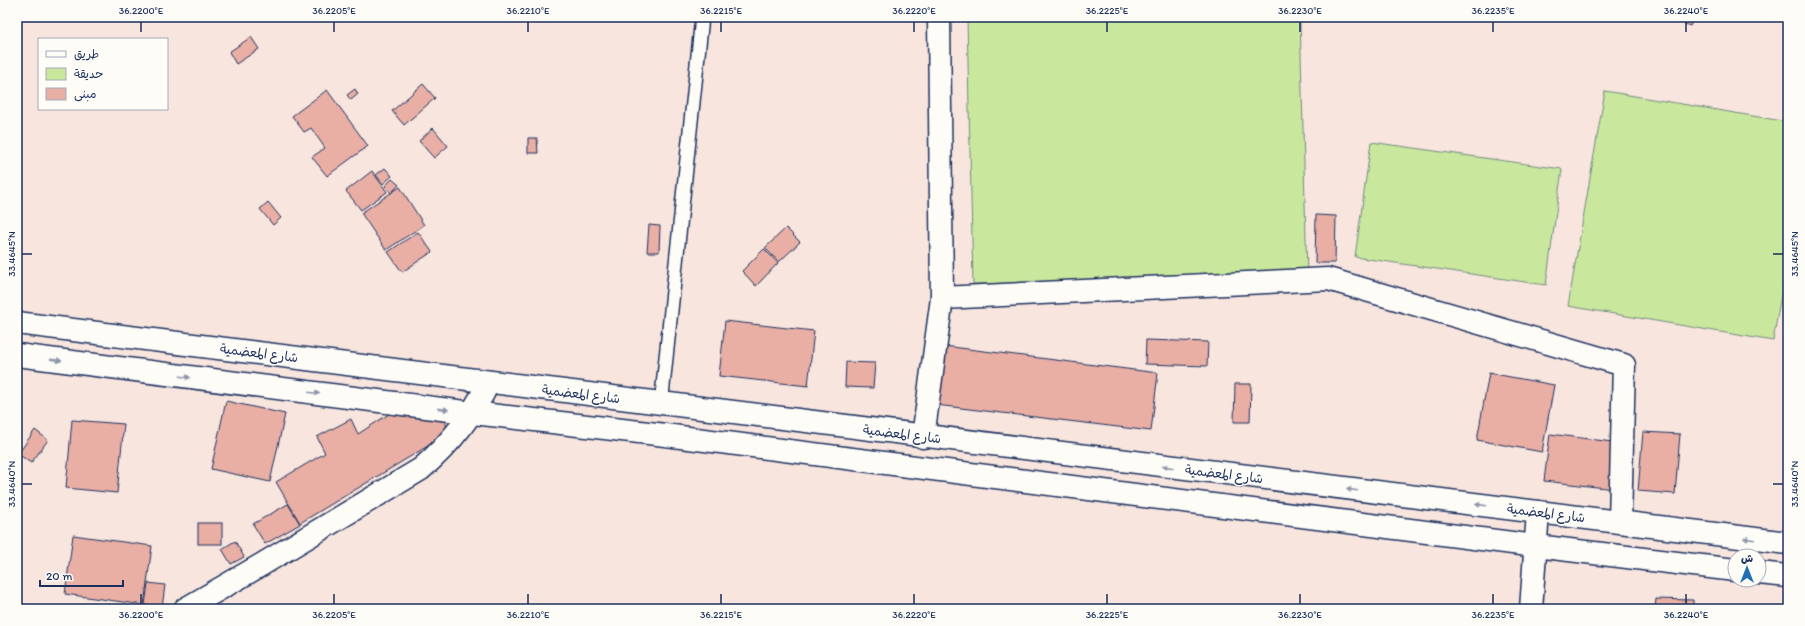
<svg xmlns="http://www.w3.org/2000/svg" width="1805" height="626" font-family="Itim,'Playpen Sans Arabic',sans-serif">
	<rect width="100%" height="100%" fill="#f7e5de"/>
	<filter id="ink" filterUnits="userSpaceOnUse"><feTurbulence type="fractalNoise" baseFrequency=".025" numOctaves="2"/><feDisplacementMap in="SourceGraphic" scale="8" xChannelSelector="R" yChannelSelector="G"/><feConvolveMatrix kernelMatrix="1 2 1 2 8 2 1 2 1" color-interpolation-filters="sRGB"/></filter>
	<g filter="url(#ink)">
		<!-- green -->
		<g fill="#cae79e" stroke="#728b7e">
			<path d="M967,17H1300L1307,276L973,284Z"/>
			<path d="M1605,91L1788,122V254L1773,341L1568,306Z"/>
			<path d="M1371,142L1562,169L1546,285L1355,257Z"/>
		</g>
		<!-- building -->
		<g fill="#e9afa5" stroke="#1b2f5e">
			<path d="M1673,17H1694L1690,26L1672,19Z"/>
			<path d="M251,37L259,49L236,64L229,52Z"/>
			<path d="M423,84L435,98L404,125L392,111Z"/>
			<path d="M355,89L358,94L351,100L347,95Z"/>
			<path d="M327,90L368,146L327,176L312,157L325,148L311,128L304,132L292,116Z"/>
			<path d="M433,128L448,146L434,158L419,141Z"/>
			<path d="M528,138H537L538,153H528Z"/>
			<path d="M385,168L392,176L383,184L376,175Z"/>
			<path d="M372,171L387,192L361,210L346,191Z"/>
			<path d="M392,179L399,185L391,193L385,186Z"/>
			<path d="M400,187L424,225L386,250L361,213Z"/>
			<path d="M268,202L281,218L273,225L260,209Z"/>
			<path d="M1316,215L1336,216L1335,263H1315Z"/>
			<path d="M649,225L660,226L659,252H647Z"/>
			<path d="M786,228L800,242L779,262L765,248Z"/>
			<path d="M418,232L432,252L402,272L388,252Z"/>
			<path d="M764,249L778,263L756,286L742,271Z"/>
			<path d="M725,321L814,331L808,386L719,376Z"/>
			<path d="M1146,340L1208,342L1207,366L1145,364Z"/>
			<path d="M944,346L1158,373L1151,431L936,405Z"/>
			<path d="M846,362L875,363L873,388L845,387Z"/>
			<path d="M1489,373L1554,385L1542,452L1477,440Z"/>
			<path d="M1235,384H1251L1250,422H1234Z"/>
			<path d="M226,401L285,414L270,482L211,469Z"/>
			<path d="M389,414L444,421L451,432L300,523L276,482L325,453L317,437L351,419L358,434Z"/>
			<path d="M72,420L124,424L117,493L66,488Z"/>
			<path d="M35,430L48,440L31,463L18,454Z"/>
			<path d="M1643,432L1680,434L1675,494L1638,491Z"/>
			<path d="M1550,434L1620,443L1615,489L1544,481Z"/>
			<path d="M288,504L300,524L265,544L253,524Z"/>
			<rect x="198" y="523" width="24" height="21"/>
			<path d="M73,535L152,546L144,605L65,594Z"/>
			<path d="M235,541L244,557L231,564L222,549Z"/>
			<path d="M148,583L165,585L162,608L145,605Z"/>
			<path d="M1656,599L1693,600V609H1655Z"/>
		</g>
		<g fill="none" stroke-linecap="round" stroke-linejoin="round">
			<defs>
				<path id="service" d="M661,405L702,17"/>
				<g id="minor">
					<path d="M939,17L942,298L1328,279L1624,365L1620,522"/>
					<path d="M923,437L942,298"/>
					<path d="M185,609L261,565L421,469C450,444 472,417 489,382"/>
					<path d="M1531,609L1538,512"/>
				</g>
				<g id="primary">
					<path d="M17,323L1788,543"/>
					<path d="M17,355L473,413L657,434L1536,546L1735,570"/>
					<path d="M1759,573L1788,576"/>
				</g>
			</defs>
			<!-- service casing -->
			<use href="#service" stroke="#1b2f5e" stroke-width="16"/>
			<!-- minor casing -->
			<use href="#minor" stroke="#1b2f5e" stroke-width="25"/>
			<!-- primary casing -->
			<use href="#primary" stroke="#1b2f5e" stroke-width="25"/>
			<!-- service -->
			<use href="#service" stroke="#fdfcf7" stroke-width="13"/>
			<!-- minor -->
			<use href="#minor" stroke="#fdfcf7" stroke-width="22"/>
			<!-- primary -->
			<use href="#primary" stroke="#fdfcf7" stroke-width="22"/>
		</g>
		<!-- one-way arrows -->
		<defs><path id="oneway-solid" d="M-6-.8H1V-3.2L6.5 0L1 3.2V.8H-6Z"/></defs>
		<g fill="#8c96aa">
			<use href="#oneway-solid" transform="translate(56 360) rotate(7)"/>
			<use href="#oneway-solid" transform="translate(185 377) rotate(7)"/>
			<use href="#oneway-solid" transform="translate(314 393) rotate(7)"/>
			<use href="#oneway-solid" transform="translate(443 409) rotate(7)"/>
			<use href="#oneway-solid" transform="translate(1168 467) rotate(-173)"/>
			<use href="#oneway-solid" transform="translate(1352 490) rotate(-173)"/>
			<use href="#oneway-solid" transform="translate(1481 505) rotate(-173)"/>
			<use href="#oneway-solid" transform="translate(1749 539) rotate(-173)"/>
		</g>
	</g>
	<!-- ticks -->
	<path fill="none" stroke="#1b2f5e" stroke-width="1.5" d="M141,22V32M334,22V32M528,22V32M721,22V32M914,22V32M1107,22V32M1300,22V32M1493,22V32M1686,22V32M22,254H32M1773,254H1783M22,484H32M1773,484H1783M141,594V604M334,594V604M528,594V604M721,594V604M914,594V604M1107,594V604M1300,594V604M1493,594V604M1686,594V604"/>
	<g text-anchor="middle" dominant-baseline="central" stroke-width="3" stroke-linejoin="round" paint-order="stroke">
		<!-- street labels -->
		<g font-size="13" fill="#1b2f5e" stroke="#fdfcf7">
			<text transform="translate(259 353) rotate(7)">شارع المعضمية</text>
			<text transform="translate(581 394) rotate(7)">شارع المعضمية</text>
			<text transform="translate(902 434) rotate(7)">شارع المعضمية</text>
			<text transform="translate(1224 474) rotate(7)">شارع المعضمية</text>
			<text transform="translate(1546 513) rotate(7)">شارع المعضمية</text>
		</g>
	</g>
	<!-- margin -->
	<rect width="1805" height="626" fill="none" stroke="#fdfcf7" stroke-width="44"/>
	<!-- legend -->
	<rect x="38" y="38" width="130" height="72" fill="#fdfcf7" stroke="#a3aaba"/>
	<rect x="46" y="51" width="20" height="6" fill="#fdfcf7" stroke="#a3aaba"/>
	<text x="74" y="58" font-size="12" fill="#1b2f5e">طريق</text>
	<rect x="46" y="68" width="20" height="12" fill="#cae79e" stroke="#a3aaba"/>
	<text x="74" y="78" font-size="12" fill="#1b2f5e">حديقة</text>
	<rect x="46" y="88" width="20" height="12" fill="#e9afa5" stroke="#a3aaba"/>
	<text x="74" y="98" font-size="12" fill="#1b2f5e">مبنى</text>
	<!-- north arrow -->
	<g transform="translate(1747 568)"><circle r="19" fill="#fdfcf7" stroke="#a3aaba"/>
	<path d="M0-3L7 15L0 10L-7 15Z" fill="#1f6fb2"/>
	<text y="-6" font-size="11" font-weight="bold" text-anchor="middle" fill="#1b2f5e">ش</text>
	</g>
	<!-- scale -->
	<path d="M40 580v6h83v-6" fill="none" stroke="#1b2f5e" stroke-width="2"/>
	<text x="46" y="580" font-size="12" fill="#1b2f5e" stroke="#fdfcf7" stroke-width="3" paint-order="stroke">20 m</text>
	<rect x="22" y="22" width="1761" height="582" fill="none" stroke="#1b2f5e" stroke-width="1.5"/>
	<g font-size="10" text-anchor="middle" fill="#1b2f5e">
		<text x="141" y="14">36.2200°E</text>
		<text x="334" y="14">36.2205°E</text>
		<text x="528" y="14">36.2210°E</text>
		<text x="721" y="14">36.2215°E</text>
		<text x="914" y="14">36.2220°E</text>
		<text x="1107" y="14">36.2225°E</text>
		<text x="1300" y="14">36.2230°E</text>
		<text x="1493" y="14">36.2235°E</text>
		<text x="1686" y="14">36.2240°E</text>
		<text transform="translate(11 254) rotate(-90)" y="4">33.4645°N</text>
		<text transform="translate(1794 254) rotate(-90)" y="4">33.4645°N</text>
		<text transform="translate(11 484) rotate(-90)" y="4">33.4640°N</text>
		<text transform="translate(1794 484) rotate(-90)" y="4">33.4640°N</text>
		<text x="141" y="618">36.2200°E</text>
		<text x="334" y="618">36.2205°E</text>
		<text x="528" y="618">36.2210°E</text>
		<text x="721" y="618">36.2215°E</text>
		<text x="914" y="618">36.2220°E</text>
		<text x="1107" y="618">36.2225°E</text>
		<text x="1300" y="618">36.2230°E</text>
		<text x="1493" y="618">36.2235°E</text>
		<text x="1686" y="618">36.2240°E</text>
	</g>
</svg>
